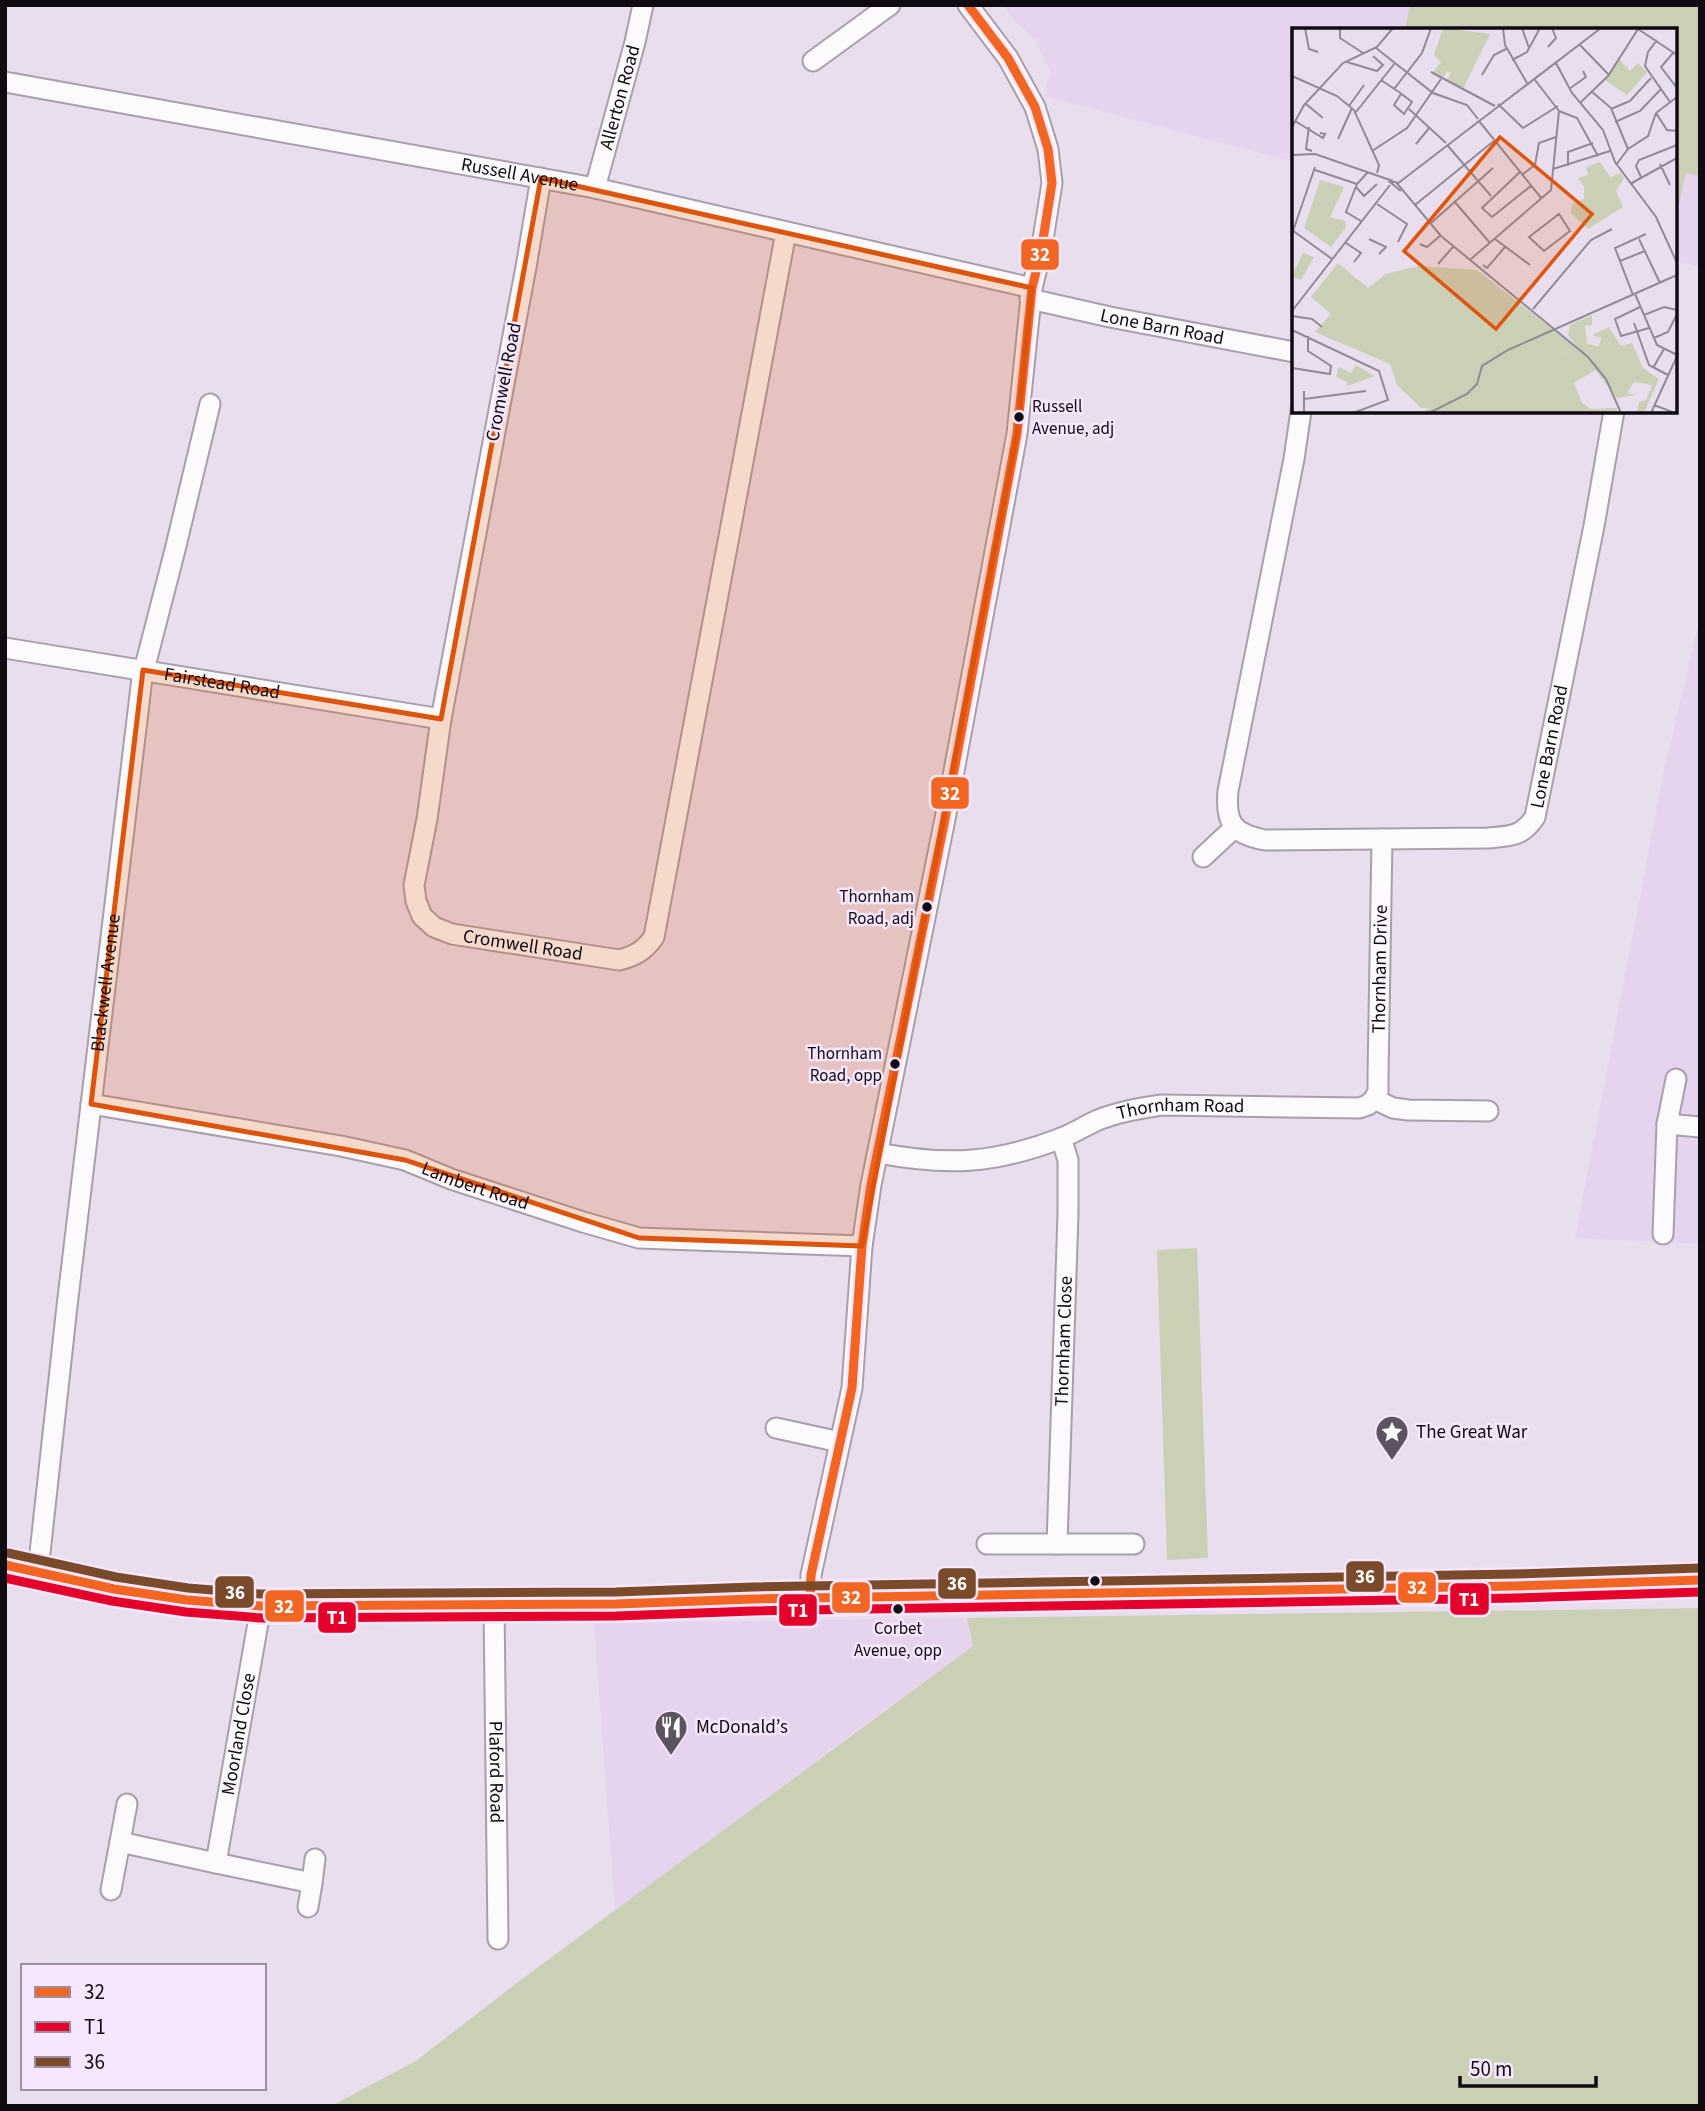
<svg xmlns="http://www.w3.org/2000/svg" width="1705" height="2111" font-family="'Source Sans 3',sans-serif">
	<rect width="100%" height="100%" fill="#e9deee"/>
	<!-- built -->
	<g fill="#e6d4ee">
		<path d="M1003,5H1700V267L1675,261V30H1294V162L1044,96L1050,71L1035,39L1015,22Z"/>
		<path d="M1700,617V1244L1575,1238L1664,771Z"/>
		<path d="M967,1618L973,1646L837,1745L615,1912L594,1623Z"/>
	</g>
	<!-- green -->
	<g fill="#cbcfb6">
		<path d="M1410,5H1700V176L1686,173L1675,221V30H1405Z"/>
		<path d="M1197,1248L1208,1558L1167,1560L1157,1250Z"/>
		<path d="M1700,1608V2106H331L416,2061L518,1982L973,1646L967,1618Z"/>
	</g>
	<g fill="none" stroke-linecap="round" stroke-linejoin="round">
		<defs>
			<g id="minor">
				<path d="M813,61L890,5"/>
				<path id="s1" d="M5,82L595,188L1032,288"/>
				<path id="s2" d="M541,178L526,267L441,719L427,819L414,885L416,901L422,916L434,927L452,934L619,960C635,956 644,951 654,937L786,232"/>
				<path id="s3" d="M595,188L635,42L643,5"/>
				<path id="s4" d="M1030,299L1110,317L1294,352"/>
				<path id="s5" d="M1301,411L1294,459L1228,791C1225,823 1233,834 1265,840L1488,838C1510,836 1522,837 1535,817L1594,526L1614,411"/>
				<path id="s6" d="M5,648L441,719"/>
				<path d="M1203,857L1234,828"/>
				<path id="s7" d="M1374,1099L1378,1092V1077L1382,839"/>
				<path id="s8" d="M91,1104L341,1146L405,1160L451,1179L583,1222L639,1238L862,1246"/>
				<path d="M1667,1124L1700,1127"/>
				<path id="s9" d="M878,1153C947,1166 993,1164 1059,1139C1072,1134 1085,1126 1098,1120C1118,1112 1140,1108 1162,1105L1359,1108L1368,1105L1374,1099L1393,1108L1408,1110L1488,1111"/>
				<path d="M1663,1234L1667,1124L1676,1079"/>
				<path d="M776,1428L840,1442"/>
				<path id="s10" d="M987,1544H1057L1068,1214V1160L1061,1138"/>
				<path d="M1057,1544H1134"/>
				<path id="s11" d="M38,1571L67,1306L142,678L175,550L210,404"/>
				<path d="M810,1599L811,1575L852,1388L862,1246L871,1185L945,819L1017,434L1032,288L1041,252L1052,183L1048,149L1035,107L1008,58L968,5"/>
				<path id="s12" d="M494,1604L498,1939"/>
				<path d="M120,1842L127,1804"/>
				<path d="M216,1863L312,1883L308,1907"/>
				<path d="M312,1883L315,1859"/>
				<path id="s13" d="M111,1890L120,1842L216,1863L261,1606"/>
			</g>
			<path id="trunk" d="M5,1565L114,1589L187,1600L261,1606L616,1604L753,1599L1515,1586L1700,1580"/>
		</defs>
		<!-- minor casing -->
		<use href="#minor" stroke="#a89fab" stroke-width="23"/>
		<!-- trunk casing -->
		<use href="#trunk" stroke="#c3bdc5" stroke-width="37"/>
		<!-- minor -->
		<use href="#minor" stroke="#fcfafc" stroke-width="19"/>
		<!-- trunk -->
		<use href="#trunk" stroke="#eee5e2" stroke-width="33"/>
		<defs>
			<g id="bus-1">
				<path d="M5,1565L114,1589L187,1600L261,1606L616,1604L753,1599L1515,1586L1700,1580"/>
				<path d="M810,1599L811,1575L852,1388L862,1246L871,1185L945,819L1017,434L1032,288L1041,252L1052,183L1048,149L1035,107L1008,58L968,5"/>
			</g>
			<path id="bus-2" d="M5,1578L112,1601L186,1612L261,1618L616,1616L753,1611L1515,1598L1700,1592"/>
			<path id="bus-3" d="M8,1553L116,1577L188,1588L261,1594L616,1592L753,1587L1515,1574L1700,1568"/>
		</defs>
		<!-- bus-1 casing -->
		<use href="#bus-1" stroke="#f6e6fe" stroke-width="14"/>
		<!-- bus-2 casing -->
		<use href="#bus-2" stroke="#f6e6fe" stroke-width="14"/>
		<!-- bus-3 casing -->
		<use href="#bus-3" stroke="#f6e6fe" stroke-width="14"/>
		<!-- bus-1 -->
		<use href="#bus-1" stroke="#f26522" stroke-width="9"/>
		<!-- bus-2 -->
		<use href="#bus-2" stroke="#e4002b" stroke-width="9"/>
		<!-- bus-3 -->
		<use href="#bus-3" stroke="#7a4b2a" stroke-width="9"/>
	</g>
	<!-- marked area -->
	<path fill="#dd550c" fill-opacity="0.2" stroke="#dd550c" stroke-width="5" stroke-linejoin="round" d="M541,178L1032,288L1017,434L862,1246L639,1238L405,1160L91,1104L143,670L441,719Z"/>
	<!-- icons -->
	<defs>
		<symbol id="sight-pin" viewBox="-11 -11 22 30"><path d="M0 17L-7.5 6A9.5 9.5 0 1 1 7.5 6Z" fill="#5c5460" stroke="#f6e6fe"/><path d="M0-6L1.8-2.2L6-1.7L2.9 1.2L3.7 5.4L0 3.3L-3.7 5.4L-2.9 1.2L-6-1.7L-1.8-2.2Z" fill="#fff"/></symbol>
		<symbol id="restaurant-pin" viewBox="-11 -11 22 30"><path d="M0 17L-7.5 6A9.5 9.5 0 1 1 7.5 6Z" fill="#5c5460" stroke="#f6e6fe"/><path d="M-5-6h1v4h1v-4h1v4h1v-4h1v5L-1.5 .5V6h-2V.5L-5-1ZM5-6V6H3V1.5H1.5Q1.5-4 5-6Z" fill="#fff"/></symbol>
	</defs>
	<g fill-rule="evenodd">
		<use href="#sight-pin" x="1373" y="1413" width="38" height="52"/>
		<use href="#restaurant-pin" x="652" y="1708" width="38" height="52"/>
	</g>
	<!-- markers -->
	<g fill="#100a13" stroke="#f6e6fe" stroke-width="2.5">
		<circle cx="1019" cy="417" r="6"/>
		<circle cx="927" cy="907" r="6"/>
		<circle cx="895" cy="1064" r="6"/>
		<circle cx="1095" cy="1581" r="6"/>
		<circle cx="898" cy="1609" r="6"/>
	</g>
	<g text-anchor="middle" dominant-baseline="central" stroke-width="5" stroke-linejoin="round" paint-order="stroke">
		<!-- bus labels -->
		<g font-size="17" fill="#100a13" stroke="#f6e6fe" text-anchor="end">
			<text x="1032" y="407" text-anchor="start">Russell<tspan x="1032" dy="22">Avenue, adj</tspan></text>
			<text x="914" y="897">Thornham<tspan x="914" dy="22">Road, adj</tspan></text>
			<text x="882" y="1054">Thornham<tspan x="882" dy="22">Road, opp</tspan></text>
			<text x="898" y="1629" text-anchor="middle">Corbet<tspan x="898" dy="22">Avenue, opp</tspan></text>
		</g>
		<!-- street labels -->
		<g font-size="19" fill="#100a13" stroke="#f6e6fe">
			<text stroke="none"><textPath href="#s3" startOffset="94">Allerton Road</textPath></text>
			<text stroke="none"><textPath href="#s1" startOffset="523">Russell Avenue</textPath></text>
			<text stroke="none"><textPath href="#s4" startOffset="135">Lone Barn Road</textPath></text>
			<text transform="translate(504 382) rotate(-79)">Cromwell Road</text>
			<text stroke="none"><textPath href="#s6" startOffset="220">Fairstead Road</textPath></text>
			<text stroke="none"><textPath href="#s5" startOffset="807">Lone Barn Road</textPath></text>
			<text stroke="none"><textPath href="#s2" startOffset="858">Cromwell Road</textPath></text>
			<text stroke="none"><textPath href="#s7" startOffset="131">Thornham Drive</textPath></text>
			<text stroke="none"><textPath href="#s11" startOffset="592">Blackwell Avenue</textPath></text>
			<text stroke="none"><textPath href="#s9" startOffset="312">Thornham Road</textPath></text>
			<text stroke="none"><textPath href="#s8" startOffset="394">Lambert Road</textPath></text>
			<text stroke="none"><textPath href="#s10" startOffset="273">Thornham Close</textPath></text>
			<text stroke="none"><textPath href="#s13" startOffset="278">Moorland Close</textPath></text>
			<text stroke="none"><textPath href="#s12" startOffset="168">Plaford Road</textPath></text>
		</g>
		<!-- poi labels -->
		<g font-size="19" fill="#100a13" stroke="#f6e6fe" text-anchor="start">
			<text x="1416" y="1432">The Great War</text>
			<text x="696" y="1727">McDonald’s</text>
		</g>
	</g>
	<!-- overview -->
	<g transform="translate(1292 28)">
		<rect width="385" height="385" fill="#e9deee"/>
		<path d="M151,0L198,6L171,61L155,52L159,45L155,43L151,50L141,44L149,34L142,27ZM326,30L338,43L346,35L355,44L335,67L313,52ZM308,134L318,149L329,145L332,150L324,163L331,179L296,201L279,185L280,176L292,171V158L286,150L296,147L294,139ZM28,152L52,159L38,189L53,193L54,199L39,219L12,200ZM11,225L22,229L9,252L0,248ZM46,235L76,260L94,246L128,238L185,242L282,318L266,330L283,318L305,341L282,355L290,375L299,381L325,380V385H127L138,380H129L105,357L98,336L23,304L39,286L19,269ZM300,287V297L293,298L295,316L307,318L309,310L300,307L317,299L329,318L340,315L351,340L367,351L352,385H345L347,374L354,372L360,357L342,354L335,365L344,367L325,370L276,307L278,297ZM64,337L83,348L55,358V354L44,349L47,339L59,345Z" fill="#cbcfb6"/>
		<path fill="none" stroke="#928996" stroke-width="2" d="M13,0L17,21L26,24M48,0V10L71,25M211,0L213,17L235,55M230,0L237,20M346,1L385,27M365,12L356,24L353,38L378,74M288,17L317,47M256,19L264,10L260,0M84,20L141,65L175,77L186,91M381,25L369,39L385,60M220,32L235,24L248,0M55,34L85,43L91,37L81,28M264,35L280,65L311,102L323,134L364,189L385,235M139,44L203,78M190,47L202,27L214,21M0,48L45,68L62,82L87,137L85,145M89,52L107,64L120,74L112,86L102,77L109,66M102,61L130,25L139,0M277,61L294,49L291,43M299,63L319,80L336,121M289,74L316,48L346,1M14,76L31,90M206,76L231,100L266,78M57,78L72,57M117,81L154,115M319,81L338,73L359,50M267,83L285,90L306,128M64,84L103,35M364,85L375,102L385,103M3,93L31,110L33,106L28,105M187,93L250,171M323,94L348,83L369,61M0,99L12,77L51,35L85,19L101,0M17,99L14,121L20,123M46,111L60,80M124,116L138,99M156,118L199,168M80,123L115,100L149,51M0,127L23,126L101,153M368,136L378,157M324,137L336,121L356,108L364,85L385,69M276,138V124L301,115M261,141L318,123M23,142L65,156L76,144M229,143L190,180L200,189L240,157M231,146L243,137L247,115L264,109M349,149L344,138L347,132L385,117M65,156L54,184L69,193M105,156L309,0M338,156L385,130M64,159L72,168L85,156M109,163L98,154H104L149,208L296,329L314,351L329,385M162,173L198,215M85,176L115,196L106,214M123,177L203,112M267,186L278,203L252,223L237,209ZM139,195L201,140M0,202L40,231M1,203L23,139M77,211L94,219L87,226M203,211L238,237M347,211L368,255M54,215L69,225L62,234M128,216L135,219L148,208M179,231L259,162L267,83L243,52M328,233L353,223M146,236L161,219M191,237L195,240L213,219M343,266L365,317L385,327M341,267L323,220L354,206M348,279L323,291L329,308L357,300M241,281L299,212L320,201M0,283L98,157M352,287L372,279L385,282M0,288L20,291L30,299M342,295L357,337L376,347M0,302L87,343L96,372L61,385M362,310L376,304L385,286M0,340L38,346L39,338L16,323V308M361,340L372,321M12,363V385M12,371L74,363M362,377L383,385M137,385L175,366L185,356L190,338L216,322L385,247M359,385L385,328"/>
		<path fill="#dd550c" fill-opacity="0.15" stroke="#dd550c" stroke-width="3.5" d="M208,109L300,186L204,301L112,223Z"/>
		<rect width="385" height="385" fill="none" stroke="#100a13" stroke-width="3.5"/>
	</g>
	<g stroke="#f6e6fe" stroke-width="2.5">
		<rect x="1020" y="238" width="40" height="33" rx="7" fill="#f26522"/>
		<rect x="930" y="776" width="40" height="34" rx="7" fill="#f26522"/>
		<rect x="1345" y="1560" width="40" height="33" rx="7" fill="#7a4b2a"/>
		<rect x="937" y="1567" width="40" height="33" rx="7" fill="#7a4b2a"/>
		<rect x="1397" y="1571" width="40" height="33" rx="7" fill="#f26522"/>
		<rect x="214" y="1575" width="41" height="34" rx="7" fill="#7a4b2a"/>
		<rect x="831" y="1581" width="40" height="33" rx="7" fill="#f26522"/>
		<rect x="1449" y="1582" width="41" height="34" rx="7" fill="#e4002b"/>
		<rect x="264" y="1589" width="41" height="34" rx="7" fill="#f26522"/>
		<rect x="778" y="1593" width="40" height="34" rx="7" fill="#e4002b"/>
		<rect x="317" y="1601" width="40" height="33" rx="7" fill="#e4002b"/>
	</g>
	<g font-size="19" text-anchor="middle" font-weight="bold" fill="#fff">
		<text x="1040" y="261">32</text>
		<text x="950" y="800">32</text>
		<text x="1365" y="1583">36</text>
		<text x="957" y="1590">36</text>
		<text x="1417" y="1594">32</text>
		<text x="235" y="1599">36</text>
		<text x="851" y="1604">32</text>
		<text x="1469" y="1606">T1</text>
		<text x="284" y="1613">32</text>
		<text x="798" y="1617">T1</text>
		<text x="337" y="1624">T1</text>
	</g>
	<!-- border -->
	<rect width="1705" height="2111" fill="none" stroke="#100a13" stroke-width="14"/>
	<!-- legend -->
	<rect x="21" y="1964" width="245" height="126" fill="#f6e6fe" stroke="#9a8ea0" stroke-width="2"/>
	<rect x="35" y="1987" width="35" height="10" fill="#f26522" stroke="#9a8ea0" stroke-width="2"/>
	<text x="84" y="1999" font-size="21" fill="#100a13">32</text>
	<rect x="35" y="2022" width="35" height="10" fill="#e4002b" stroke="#9a8ea0" stroke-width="2"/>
	<text x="84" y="2034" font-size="21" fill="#100a13">T1</text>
	<rect x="35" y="2057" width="35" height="10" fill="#7a4b2a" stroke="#9a8ea0" stroke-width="2"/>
	<text x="84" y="2069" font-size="21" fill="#100a13">36</text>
	<!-- scale -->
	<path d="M1460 2076v10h136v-10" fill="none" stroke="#100a13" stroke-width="3.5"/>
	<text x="1470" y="2076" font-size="21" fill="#100a13" stroke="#f6e6fe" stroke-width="5" paint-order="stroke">50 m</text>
</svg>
